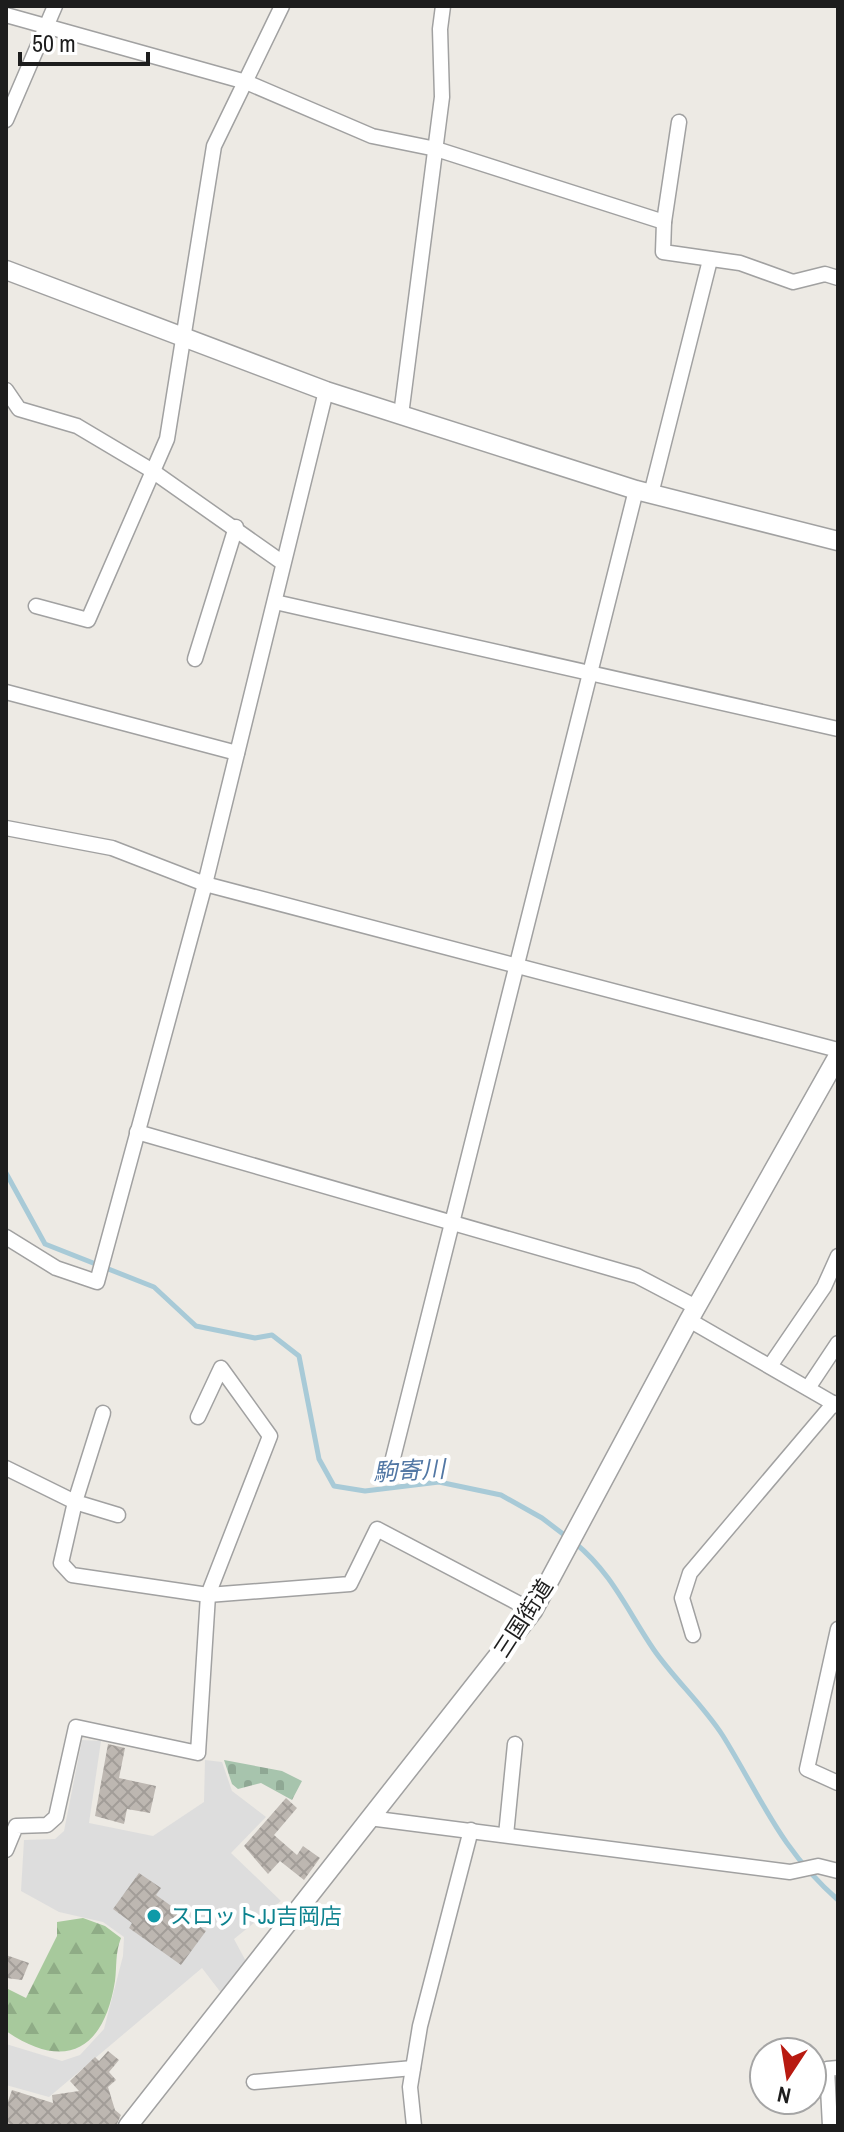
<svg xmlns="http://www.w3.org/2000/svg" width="844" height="2132" font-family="'Archivo Narrow','Noto Sans JP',sans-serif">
	<defs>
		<pattern id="forest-firs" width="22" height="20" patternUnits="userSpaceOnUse" patternTransform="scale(2)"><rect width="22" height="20" fill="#a7c99c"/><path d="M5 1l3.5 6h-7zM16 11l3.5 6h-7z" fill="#8fac86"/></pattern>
		<pattern id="cemetery-stones" width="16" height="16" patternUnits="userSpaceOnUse" patternTransform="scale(2)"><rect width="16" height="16" fill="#a7c4ad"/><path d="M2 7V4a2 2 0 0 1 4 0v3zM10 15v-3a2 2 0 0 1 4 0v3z" fill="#8fa894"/></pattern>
		<pattern id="building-cross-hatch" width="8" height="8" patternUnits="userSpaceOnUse" patternTransform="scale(2)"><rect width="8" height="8" fill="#bdb7b1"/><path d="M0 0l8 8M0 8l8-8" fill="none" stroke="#a29d98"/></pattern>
	</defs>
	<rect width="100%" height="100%" fill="#edeae4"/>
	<!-- forest -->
	<path fill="url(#forest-firs)" d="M83,1918L105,1926L121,1938C115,1953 117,1966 115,1981C104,2050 66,2072 6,2031V1988L26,1998L57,1936V1922Z"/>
	<!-- cemetery -->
	<path fill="url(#cemetery-stones)" d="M224,1760L282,1771L302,1781L292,1800L261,1783L238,1789L232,1784Z"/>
	<!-- parking -->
	<path fill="#ddd" d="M82,1740L101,1741L89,1823L153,1836L204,1802L205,1760L222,1762L232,1791L266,1817L231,1853L281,1901L234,1939L249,1967L225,1998L202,1968L49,2097L6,2085V2044L62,2061L80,2055L104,2029L123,1956L124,1937L103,1922L59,1912L21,1891L24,1840L55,1839L64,1831Z"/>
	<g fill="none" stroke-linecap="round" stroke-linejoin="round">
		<!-- stream -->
		<g stroke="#a8cad7" stroke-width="5">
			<path d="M6,1173L45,1244L154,1287L196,1326L255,1338L272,1335L299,1356L319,1459L334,1486L365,1491L439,1482L501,1495L542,1518L567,1537"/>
			<path d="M575,1543C612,1573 628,1612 654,1650C675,1680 703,1705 723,1736C762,1799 780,1849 838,1900"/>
		</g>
	</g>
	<!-- building -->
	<g fill="url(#building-cross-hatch)">
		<path d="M108,1744L125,1748L119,1778L156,1786L150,1813L127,1809L124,1824L95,1816Z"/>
		<path d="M286,1798L297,1808L274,1835L297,1855L303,1846L320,1858L304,1880L280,1861L268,1874L244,1846Z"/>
		<path d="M139,1873L161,1888L156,1895L206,1931L181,1965L129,1928L132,1923L113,1909Z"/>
		<path d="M6,1955L29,1963L22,1980L6,1978Z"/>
		<path d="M108,2051L119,2060L109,2072L116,2080L108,2087L115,2110L121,2115L116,2126H6V2107L12,2090L53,2103L52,2095L79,2091L70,2081L95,2057L99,2061Z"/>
	</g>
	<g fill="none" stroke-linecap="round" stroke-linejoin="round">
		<defs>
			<g id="minor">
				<path d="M6,15L246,82L372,136L436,149L664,222"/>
				<path d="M6,120L55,6"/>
				<path d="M679,122L664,222L663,252L740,263L793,282L825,274L838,278"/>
				<path d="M6,390L19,409L77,426L151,470L283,563"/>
				<path d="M401,415L442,97L440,29L443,6"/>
				<path d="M651,494L710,260"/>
				<path d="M275,602L838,729"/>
				<path d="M36,606L88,620L167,439L214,146L282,6"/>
				<path d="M195,659L236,527"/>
				<path d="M6,692L237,753"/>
				<path d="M6,828L112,848L205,884L838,1050"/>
				<path d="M137,1132L637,1276L696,1307"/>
				<path d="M6,1237L56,1268L97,1282L205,884L326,391"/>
				<path d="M689,1320L838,1406"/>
				<path d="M770,1366L824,1287L838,1256"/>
				<path d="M808,1388L838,1343"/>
				<path d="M103,1413L75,1502L118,1515"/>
				<path d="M6,1468L75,1502L61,1563L72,1575L208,1595L350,1584L377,1529L533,1611"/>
				<path d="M390,1470L636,490"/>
				<path d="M838,1629L807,1769L838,1783"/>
				<path d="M693,1635L682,1598L690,1573L834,1403"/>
				<path d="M369,1818L790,1872L818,1866L838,1871"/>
				<path d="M506,1835L515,1744"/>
				<path d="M6,1850L16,1826L47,1825L56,1817L76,1727L198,1753L208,1595L270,1436L221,1368L198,1417"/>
				<path d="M254,2082L413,2068"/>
				<path d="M414,2126L410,2087L420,2026L471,1830"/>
				<path d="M830,2126L827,2069L838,2068"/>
			</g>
			<g id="tertiary">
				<path d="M6,270L326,391L636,490L838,541"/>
				<path d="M128,2126L533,1611L689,1320L838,1056"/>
			</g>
		</defs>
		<!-- minor casing -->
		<use href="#minor" stroke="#a1a1a1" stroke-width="17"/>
		<!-- tertiary casing -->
		<use href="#tertiary" stroke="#a1a1a1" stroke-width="21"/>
		<!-- minor -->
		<use href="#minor" stroke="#fff" stroke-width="14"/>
		<!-- tertiary -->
		<use href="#tertiary" stroke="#fff" stroke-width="18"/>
	</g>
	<!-- markers -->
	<circle fill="#0f9aa8" stroke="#fff" stroke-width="3" cx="154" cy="1916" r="8"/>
	<g text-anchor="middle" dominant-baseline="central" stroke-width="8" stroke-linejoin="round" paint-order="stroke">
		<!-- street labels -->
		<g font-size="22" fill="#1d1d1d" stroke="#fff">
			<text transform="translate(523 1618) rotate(-57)">三国街道</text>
		</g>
		<!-- culture labels -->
		<g font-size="22" fill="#0d838f" stroke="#fff" text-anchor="start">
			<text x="170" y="1916">スロットJJ吉岡店</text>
		</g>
		<!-- water labels -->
		<g font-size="24" font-style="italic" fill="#5277a4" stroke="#fff">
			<text transform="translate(409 1470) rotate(-3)">駒寄川</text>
		</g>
	</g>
	<!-- border -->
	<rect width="844" height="2132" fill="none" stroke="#1d1d1d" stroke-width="16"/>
	<!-- north arrow -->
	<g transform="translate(788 2076) rotate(192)"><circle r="38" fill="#ffffff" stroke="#a5a5a5" stroke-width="2"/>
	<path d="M0-6L14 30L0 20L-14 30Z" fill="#b81a11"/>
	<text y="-12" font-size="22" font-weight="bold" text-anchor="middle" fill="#1d1d1d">N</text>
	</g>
	<!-- scale -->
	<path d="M20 52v12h128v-12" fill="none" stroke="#1d1d1d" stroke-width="4"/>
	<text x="32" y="52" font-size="24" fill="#1d1d1d" stroke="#ffffff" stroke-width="6" paint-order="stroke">50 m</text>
</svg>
